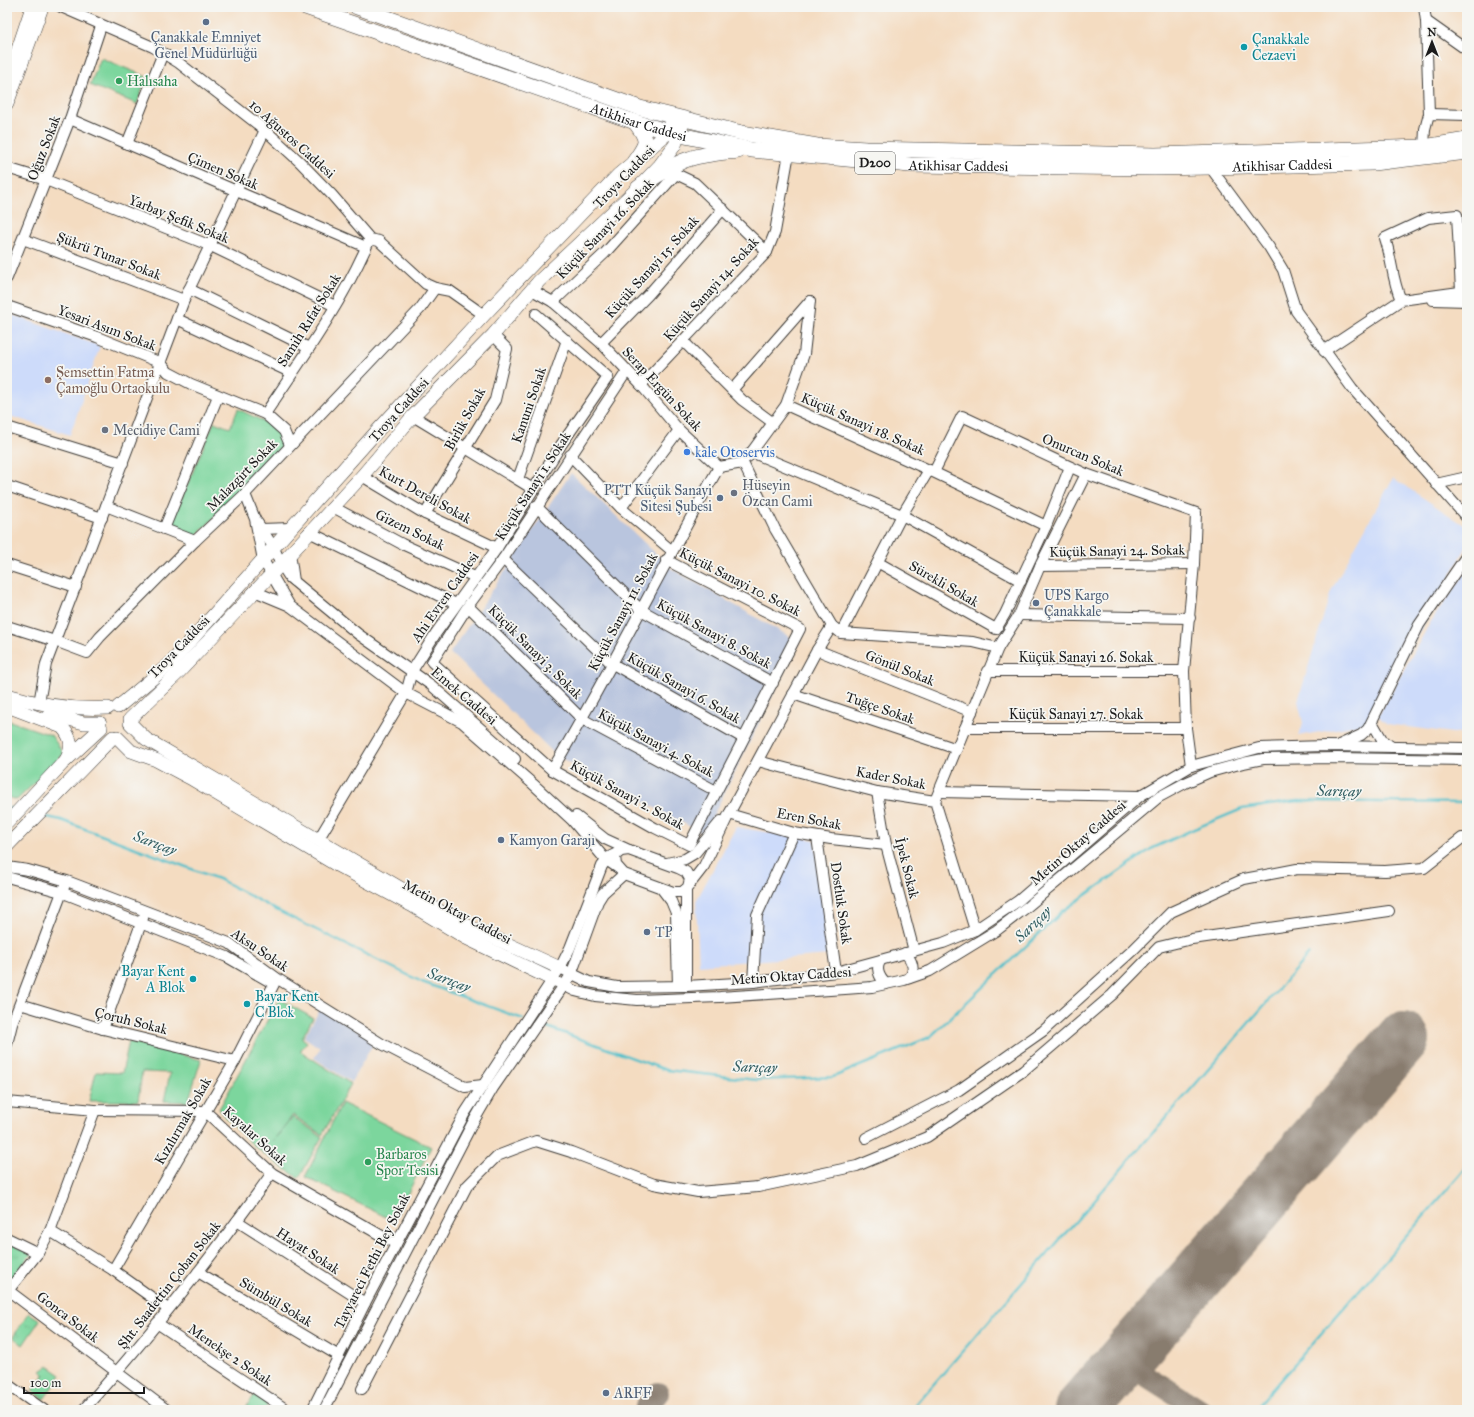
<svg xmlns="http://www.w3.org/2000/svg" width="1474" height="1417" font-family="'IM FELL Great Primer',serif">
	<defs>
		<pattern id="grass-tufts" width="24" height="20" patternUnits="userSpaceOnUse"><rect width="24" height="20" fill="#7cd69d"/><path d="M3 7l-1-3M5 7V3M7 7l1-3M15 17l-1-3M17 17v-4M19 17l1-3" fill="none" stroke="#6bb787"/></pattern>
	</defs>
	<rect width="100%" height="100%" fill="#f6f6f2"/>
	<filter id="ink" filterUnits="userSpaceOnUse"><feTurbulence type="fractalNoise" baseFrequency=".025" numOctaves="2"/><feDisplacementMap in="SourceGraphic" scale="8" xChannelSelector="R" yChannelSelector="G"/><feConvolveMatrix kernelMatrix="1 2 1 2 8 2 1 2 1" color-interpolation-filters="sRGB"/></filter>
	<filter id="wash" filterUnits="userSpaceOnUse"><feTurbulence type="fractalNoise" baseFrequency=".012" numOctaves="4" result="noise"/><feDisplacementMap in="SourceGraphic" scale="16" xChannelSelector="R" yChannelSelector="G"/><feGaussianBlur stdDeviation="0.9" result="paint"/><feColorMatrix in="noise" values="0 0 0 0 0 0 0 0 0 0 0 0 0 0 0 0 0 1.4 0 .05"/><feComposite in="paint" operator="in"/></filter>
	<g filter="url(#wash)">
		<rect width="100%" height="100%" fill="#f4dcc1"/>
		<!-- built -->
		<g fill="#cddbfa">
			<path d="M7,313L100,346L70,435L7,415Z"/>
			<path d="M1393,478L1467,527V546L1369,723L1298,736L1303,723L1298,701L1331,591Z"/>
			<path d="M1467,570V735L1387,724L1378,716L1430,623Z"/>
			<path d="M736,827L815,840L830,955L699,965L696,901Z"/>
		</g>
		<!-- industrial -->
		<g fill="#b9c5de">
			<path d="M571,473L672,569L799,642L704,834L557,756L450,653Z"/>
			<path d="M321,1008L375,1041L351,1082L314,1058L320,1048L304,1037Z"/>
		</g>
		<!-- grass -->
		<g fill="url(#grass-tufts)" stroke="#4c795c">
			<path d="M7,1241L31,1254L7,1285Z"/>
			<path d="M29,1313L40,1320L23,1345L13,1337Z"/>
			<path d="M48,1366L61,1375L44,1399L32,1391L44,1374L41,1371Z"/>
			<path d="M256,1393L270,1402L264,1410H244Z"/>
		</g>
		<!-- green -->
		<g fill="#7cd69d" stroke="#4c795c">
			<path d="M101,58L147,77L137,104L90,85Z"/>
			<path d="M238,409L273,426L283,440L281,450L195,537L169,528L214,422L230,428Z"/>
			<path d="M7,720L51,735L64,754L17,800L7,797Z"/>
			<path d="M279,999L313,1018L302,1038L307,1042L300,1051L351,1084L322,1135L293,1115L273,1141L293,1117L322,1137L299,1178C265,1156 245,1141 219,1109Z"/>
			<path d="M129,1041L201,1060L188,1102L164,1101L170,1073L142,1072L138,1101H89L96,1072L122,1073Z"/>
			<path d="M342,1103L431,1147L394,1221L305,1177Z"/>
		</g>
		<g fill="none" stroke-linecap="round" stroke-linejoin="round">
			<!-- stream -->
			<g stroke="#52c0ca" stroke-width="2.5">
				<path d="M7,808L14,809"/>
				<path d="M43,816L61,820L221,880L276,910L422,982L523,1019"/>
				<path d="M539,1024L666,1070L757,1080L833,1077L930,1037L1063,911L1151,849L1194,829L1242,809L1297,801L1467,803"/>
				<path d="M911,1410L1309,954"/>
				<path d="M1254,1410L1467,1167"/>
			</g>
			<!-- taxiway -->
			<g stroke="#887c6e" stroke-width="22">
				<path d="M1123,1361L1200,1410"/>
				<path d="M646,1407L658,1393"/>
			</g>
			<!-- runway -->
			<path stroke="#887c6e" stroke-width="54" d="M1081,1410L1403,1039"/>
		</g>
	</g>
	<g filter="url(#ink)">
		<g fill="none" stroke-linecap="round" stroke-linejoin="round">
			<defs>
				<g id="minor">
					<path d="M61,7L153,47L179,63L265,130L300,162L332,195L370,239L379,241L426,284L435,288L450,291L484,315"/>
					<path d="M1424,7L1426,21L1429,114"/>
					<path d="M1426,21L1467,50"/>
					<path d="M70,119L366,247"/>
					<path d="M127,144L163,53"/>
					<path d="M1424,147L1425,129L1429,114L1467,115"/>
					<path d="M1210,167L1269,247L1283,270L1296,311L1352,388L1467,518"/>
					<path d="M7,168L46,180L211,246L335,306"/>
					<path d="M23,239L184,300"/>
					<path d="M7,278L70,119L101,26"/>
					<path d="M189,289L309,348"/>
					<path d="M532,290L553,302L601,343L641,385L679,430L719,467L743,463L775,529L832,626L841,633L902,515L929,470"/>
					<path d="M1401,300C1392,280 1392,259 1385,238L1428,218L1457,215L1461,291L1467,295"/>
					<path d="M1433,300L1467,301"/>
					<path d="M553,302L605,253L676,174L695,183L767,252"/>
					<path d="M7,306L97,337L161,363L168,372L191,384L265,414L284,431L290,445"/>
					<path d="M177,319L292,373"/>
					<path d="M683,341L742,400L772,422"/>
					<path d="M601,343L648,295L723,209"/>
					<path d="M1324,351L1401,300L1467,291"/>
					<path d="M627,371L503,559L468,606L432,662L552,770L655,828L689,845L800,629L666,560"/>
					<path d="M641,385L767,252L775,232L789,153"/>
					<path d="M732,390L810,301"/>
					<path d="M786,405L929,470L1046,526"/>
					<path d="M265,414C303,358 342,303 369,241"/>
					<path d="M413,416L533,489"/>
					<path d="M7,427L123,463"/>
					<path d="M751,452L902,515L1021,581"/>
					<path d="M570,455L621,508L671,550"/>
					<path d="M748,457L786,405L804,354L810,301"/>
					<path d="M934,472L962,416L1086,474L1196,513L1194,564L1184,671L1186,728L1191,766"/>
					<path d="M362,476L425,514L497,548"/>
					<path d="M518,479L567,340"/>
					<path d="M1436,484L1467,477"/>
					<path d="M7,486L102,518"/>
					<path d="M245,494L255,519L263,560L290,606L406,693L462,722L533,784L572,820L605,859L618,868"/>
					<path d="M106,506L195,541"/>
					<path d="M536,506L641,610L773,683"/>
					<path d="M333,507L402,544L475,577"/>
					<path d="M621,508L679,430"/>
					<path d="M425,514L495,400L507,349L493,335"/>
					<path d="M257,522L274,548L281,564L290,578L358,634L431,685L515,759"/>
					<path d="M164,529L218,396"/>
					<path d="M261,529L291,528"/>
					<path d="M309,532L456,604"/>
					<path d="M290,553L294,581"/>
					<path d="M503,559L611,663L743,738"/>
					<path d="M879,563L996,629L1005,614L1046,526L1070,467"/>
					<path d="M7,565L76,587"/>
					<path d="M1040,566L1194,564"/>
					<path d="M254,591L290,606"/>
					<path d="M468,606L582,719L716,791"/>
					<path d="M1019,615L1190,618"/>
					<path d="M7,626L55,641L87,653L100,637L195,541L245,494L420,309L435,288"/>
					<path d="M841,633L973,642L998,648L935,801"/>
					<path d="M998,648L1019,615L1040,566L1086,474"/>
					<path d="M817,650L972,712"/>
					<path d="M987,671H1184"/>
					<path d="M793,694L957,749"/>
					<path d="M39,703L46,664L184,300L265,130"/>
					<path d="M1372,722L1383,741L1392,747"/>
					<path d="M965,728H1186"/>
					<path d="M1339,745L1361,735L1368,729L1419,625L1467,555"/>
					<path d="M758,761L877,792L935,801L975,930"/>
					<path d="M552,770C611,671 662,567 719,467"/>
					<path d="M877,792L886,845L914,951"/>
					<path d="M939,792L1140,796"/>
					<path d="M729,814L794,833L831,839L886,845"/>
					<path d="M576,816L605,839L629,850"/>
					<path d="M817,837L836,972"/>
					<path d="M318,840L406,693L412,671L436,633L497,548L561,445L608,377L536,314"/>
					<path d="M629,850L678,868L686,872L690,879L688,887L682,892H673L624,874L616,865L615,856L621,851Z"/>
					<path d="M667,863L685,859L695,853L721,821"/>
					<path d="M7,867L28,870L67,881L229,943L278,979L382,1044L465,1087L483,1085"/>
					<path d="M7,877L61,892L227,957L274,984L235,1061L113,1270"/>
					<path d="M690,884L704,866L729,814L817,650L832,626"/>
					<path d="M661,888L671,901L676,913L678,986"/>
					<path d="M686,891V986"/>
					<path d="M905,953C912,960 916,970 909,978"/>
					<path d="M881,960C875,968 879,977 886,984"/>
					<path d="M560,968L589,982L617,987L686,986L753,982L836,972L943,943L975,930L1018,901L1140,796L1191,766L1259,748L1325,746L1467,748"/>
					<path d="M553,980L575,991L595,996L637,1000L720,997L845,989L872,987L904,980L930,971L997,930L1027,907L1159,797L1185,783L1210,772L1243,763L1263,759L1337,758L1467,760"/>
					<path d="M753,982L757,915L794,833"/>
					<path d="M20,1004L103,1029L235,1061"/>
					<path d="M103,1029L143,918"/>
					<path d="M7,1044L12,1024L64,887"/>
					<path d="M7,1102L95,1110L205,1111L272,1173L396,1244"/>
					<path d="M866,1138L959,1090L1043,1031L1133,950L1171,912L1244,879L1297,869L1385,871L1424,868L1462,838H1467"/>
					<path d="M237,1221L365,1303"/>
					<path d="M50,1231L113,1270L168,1309"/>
					<path d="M7,1238L38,1253"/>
					<path d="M198,1272L339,1356"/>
					<path d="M9,1291L167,1410"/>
					<path d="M7,1292L38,1253L50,1231L95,1110"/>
					<path d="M157,1323L287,1410"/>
					<path d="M7,1384L44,1410"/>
					<path d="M362,1389L467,1186L497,1156L536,1141L571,1152L654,1184L698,1192L758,1187L857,1166L927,1137L1023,1071L1112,995L1159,947L1192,939L1389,911"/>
					<path d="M83,1410C151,1335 213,1255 272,1173"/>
					<path d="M312,1410L365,1303L465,1113L560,968L570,948L602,866L609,857L621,851"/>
					<path d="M324,1410L472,1124L493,1088L571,975L598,901L603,893L624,874"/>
				</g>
				<g id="major">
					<path d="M11,70L32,7"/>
					<path d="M7,104L42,7"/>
					<path d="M7,695C40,705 74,710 108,708"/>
					<path d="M7,706L62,727C72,738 73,747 66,760"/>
					<path d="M118,707L170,664L378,430L484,315L618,175L669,132L673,117"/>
					<path d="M49,714L84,723H100"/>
					<path d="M130,719L179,672L281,564L362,476L413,416L493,335L539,281L638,188L660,165L675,145L684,120"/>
					<path d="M130,723L146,739L455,920L560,968"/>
					<path d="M117,737L131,751L156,760L190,778L335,864L411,905L466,938L553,980"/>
					<path d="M7,823L62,764L101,728"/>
					<path d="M7,846L113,737"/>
				</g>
				<g id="highway">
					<path id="s1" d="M305,7L635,122L680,135L752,150L910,165L1154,168L1210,167L1373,163L1467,152"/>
					<path d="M357,7L640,108L742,133L817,146L866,149L1155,155L1424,147L1467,140"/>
					<path d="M634,162C647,143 650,142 635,122"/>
					<path d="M638,188C652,179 667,168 683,161C700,154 720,153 738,151"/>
				</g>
			</defs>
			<!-- minor casing -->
			<use href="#minor" stroke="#3c3935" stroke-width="12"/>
			<!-- major casing -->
			<use href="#major" stroke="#3c3935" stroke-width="14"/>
			<!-- highway casing -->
			<use href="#highway" stroke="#3c3935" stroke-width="16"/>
			<!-- minor -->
			<use href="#minor" stroke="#fff" stroke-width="10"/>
			<!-- major -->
			<use href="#major" stroke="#fff" stroke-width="13"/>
			<!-- highway -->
			<use href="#highway" stroke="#fff" stroke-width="15"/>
		</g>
	</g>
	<!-- markers -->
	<g fill="#5c6f8a" stroke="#f6f6f2" stroke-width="1.5">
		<circle cx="206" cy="22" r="4"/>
		<circle cx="720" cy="498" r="4"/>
		<circle cx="1036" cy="603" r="4"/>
		<circle cx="501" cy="840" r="4"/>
		<circle cx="647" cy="932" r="4"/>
		<circle cx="606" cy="1393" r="4"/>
	</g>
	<g fill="#0f9aa8" stroke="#f6f6f2" stroke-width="1.5">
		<circle cx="1244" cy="47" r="4"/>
		<circle cx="193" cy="979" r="4"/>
		<circle cx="247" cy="1004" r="4"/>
	</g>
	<g fill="#2e9e5b" stroke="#f6f6f2" stroke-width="1.5">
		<circle cx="119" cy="81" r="4"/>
		<circle cx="368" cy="1162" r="4"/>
	</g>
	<circle fill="#8d6e63" stroke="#f6f6f2" stroke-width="1.5" cx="48" cy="380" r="4"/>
	<g fill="#6b7280" stroke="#f6f6f2" stroke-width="1.5">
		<circle cx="105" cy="430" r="4"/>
		<circle cx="734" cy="493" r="4"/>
	</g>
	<circle fill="#3f7fe0" stroke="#f6f6f2" stroke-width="1.5" cx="687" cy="452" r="4"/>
	<g text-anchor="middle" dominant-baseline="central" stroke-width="3.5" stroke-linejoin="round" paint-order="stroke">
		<!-- shield labels -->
		<rect fill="#f6f6f2" stroke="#5d5d5c" stroke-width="1" x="855" y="152" width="40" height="22" rx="3"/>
		<g font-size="13" font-weight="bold" fill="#1c1c1c">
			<text x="875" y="163">D200</text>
		</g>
		<!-- service labels -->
		<g font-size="14" fill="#4e5e75" stroke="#f6f6f2" text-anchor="start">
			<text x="206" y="37" text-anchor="middle">Çanakkale Emniyet<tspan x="206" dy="16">Genel Müdürlüğü</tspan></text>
			<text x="712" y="490" text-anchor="end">PTT Küçük Sanayi<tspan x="712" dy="16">Sitesi Şubesi</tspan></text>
			<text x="1044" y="595">UPS Kargo<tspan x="1044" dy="16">Çanakkale</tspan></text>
			<text x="509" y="840">Kamyon Garajı</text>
			<text x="655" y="932">TP</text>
			<text x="614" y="1393">ARFF</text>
		</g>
		<!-- culture labels -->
		<g font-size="14" fill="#0d838f" stroke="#f6f6f2" text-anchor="start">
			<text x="1252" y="39">Çanakkale<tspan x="1252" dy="16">Cezaevi</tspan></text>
			<text x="185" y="971" text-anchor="end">Bayar Kent<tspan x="185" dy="16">A Blok</tspan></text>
			<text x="255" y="996">Bayar Kent<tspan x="255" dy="16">C Blok</tspan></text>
		</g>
		<!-- leisure labels -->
		<g font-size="14" fill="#27864d" stroke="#f6f6f2" text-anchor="start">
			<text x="127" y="81">Halısaha</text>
			<text x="376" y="1154">Barbaros<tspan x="376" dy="16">Spor Tesisi</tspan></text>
		</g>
		<!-- street labels -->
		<g font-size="14" fill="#1c1c1c" stroke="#f6f6f2">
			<text stroke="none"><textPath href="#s1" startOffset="353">Atikhisar Caddesi</textPath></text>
			<text transform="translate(292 139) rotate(42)">10 Ağustos Caddesi</text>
			<text transform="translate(44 148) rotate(-69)">Oğuz Sokak</text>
			<text stroke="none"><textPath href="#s1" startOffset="677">Atikhisar Caddesi</textPath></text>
			<text stroke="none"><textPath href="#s1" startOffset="1001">Atikhisar Caddesi</textPath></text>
			<text transform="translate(223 171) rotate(23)">Çimen Sokak</text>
			<text transform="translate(624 177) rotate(-46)">Troya Caddesi</text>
			<text transform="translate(179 219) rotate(22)">Yarbay Şefik Sokak</text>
			<text transform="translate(605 229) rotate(-46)">Küçük Sanayi 16. Sokak</text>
			<text transform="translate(109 256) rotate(21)">Şükrü Tunar Sokak</text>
			<text transform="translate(652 267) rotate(-48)">Küçük Sanayi 15. Sokak</text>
			<text transform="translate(711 289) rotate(-48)">Küçük Sanayi 14. Sokak</text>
			<text transform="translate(309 320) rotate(-58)">Samih Rıfat Sokak</text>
			<text transform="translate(107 328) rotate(21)">Yesari Asım Sokak</text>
			<text transform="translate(662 389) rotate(47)">Serap Ergün Sokak</text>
			<text transform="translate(529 405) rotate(-71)">Kanuni Sokak</text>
			<text transform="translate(399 410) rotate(-48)">Troya Caddesi</text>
			<text transform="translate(465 419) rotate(-61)">Birlik Sokak</text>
			<text transform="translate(863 424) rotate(24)">Küçük Sanayi 18. Sokak</text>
			<text transform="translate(1083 455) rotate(23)">Onurcan Sokak</text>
			<text transform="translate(242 475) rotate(-46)">Malazgirt Sokak</text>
			<text transform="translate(533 486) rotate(-57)">Küçük Sanayi 1. Sokak</text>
			<text transform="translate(425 495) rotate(29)">Kurt Dereli Sokak</text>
			<text transform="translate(410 530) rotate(26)">Gizem Sokak</text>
			<text transform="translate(1117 551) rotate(-1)">Küçük Sanayi 24. Sokak</text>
			<text transform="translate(740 582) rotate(27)">Küçük Sanayi 10. Sokak</text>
			<text transform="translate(944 584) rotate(30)">Sürekli Sokak</text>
			<text transform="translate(445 597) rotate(-55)">Ahi Evren Caddesi</text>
			<text transform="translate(623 612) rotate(-62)">Küçük Sanayi 11. Sokak</text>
			<text transform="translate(714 634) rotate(29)">Küçük Sanayi 8. Sokak</text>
			<text transform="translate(179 647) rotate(-46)">Troya Caddesi</text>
			<text transform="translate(535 652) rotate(45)">Küçük Sanayi 3. Sokak</text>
			<text x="1086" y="657">Küçük Sanayi 26. Sokak</text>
			<text transform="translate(900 668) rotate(22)">Gönül Sokak</text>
			<text transform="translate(684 688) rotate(30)">Küçük Sanayi 6. Sokak</text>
			<text transform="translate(464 696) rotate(40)">Emek Caddesi</text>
			<text transform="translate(880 708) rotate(19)">Tuğçe Sokak</text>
			<text x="1076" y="714">Küçük Sanayi 27. Sokak</text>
			<text transform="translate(656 743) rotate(28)">Küçük Sanayi 4. Sokak</text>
			<text transform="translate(891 778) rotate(11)">Kader Sokak</text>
			<text transform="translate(627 795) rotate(29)">Küçük Sanayi 2. Sokak</text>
			<text transform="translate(809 819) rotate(11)">Eren Sokak</text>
			<text transform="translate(1078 843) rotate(-41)">Metin Oktay Caddesi</text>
			<text transform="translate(907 868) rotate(76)">İpek Sokak</text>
			<text transform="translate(841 903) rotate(82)">Dostluk Sokak</text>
			<text transform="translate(457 912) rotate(28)">Metin Oktay Caddesi</text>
			<text transform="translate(260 950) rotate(34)">Aksu Sokak</text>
			<text transform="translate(791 976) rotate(-4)">Metin Oktay Caddesi</text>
			<text transform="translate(131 1021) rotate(14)">Çoruh Sokak</text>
			<text transform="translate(183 1121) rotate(-60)">Kızılırmak Sokak</text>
			<text transform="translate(255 1136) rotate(42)">Kayalar Sokak</text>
			<text transform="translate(308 1251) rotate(33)">Hayat Sokak</text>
			<text transform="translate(372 1261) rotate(-63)">Tayyareci Fethi Bey Sokak</text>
			<text transform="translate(169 1285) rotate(-52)">Şht. Saadettin Çoban Sokak</text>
			<text transform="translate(276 1302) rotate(31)">Sümbül Sokak</text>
			<text transform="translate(68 1317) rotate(37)">Gonca Sokak</text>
			<text transform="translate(230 1355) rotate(34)">Menekşe 2 Sokak</text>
		</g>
		<!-- education labels -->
		<g font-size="14" fill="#785e54" stroke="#f6f6f2" text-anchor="start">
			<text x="56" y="372">Şemsettin Fatma<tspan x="56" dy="16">Çamoğlu Ortaokulu</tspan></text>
		</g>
		<!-- worship labels -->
		<g font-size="14" fill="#5b616d" stroke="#f6f6f2" text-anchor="start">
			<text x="113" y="430">Mecidiye Cami</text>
			<text x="742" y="485">Hüseyin<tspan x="742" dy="16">Özcan Cami</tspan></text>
		</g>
		<!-- shop labels -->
		<g font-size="14" fill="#366cbe" stroke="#f6f6f2" text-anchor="start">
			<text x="695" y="452">kale Otoservis</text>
		</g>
		<!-- water labels -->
		<g font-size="15" font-style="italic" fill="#325e62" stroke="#f6f6f2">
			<text transform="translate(1339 791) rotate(1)">Sarıçay</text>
			<text transform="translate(155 843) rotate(21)">Sarıçay</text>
			<text transform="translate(1033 924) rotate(-44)">Sarıçay</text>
			<text transform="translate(449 980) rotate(21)">Sarıçay</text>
			<text transform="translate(755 1067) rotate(2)">Sarıçay</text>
		</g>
	</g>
	<!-- margin -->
	<rect width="1474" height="1417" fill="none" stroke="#f6f6f2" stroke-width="24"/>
	<!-- north arrow -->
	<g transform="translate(1432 42)" stroke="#f6f6f2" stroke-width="3" paint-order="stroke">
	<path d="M0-3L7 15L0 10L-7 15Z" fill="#1c1c1c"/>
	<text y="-6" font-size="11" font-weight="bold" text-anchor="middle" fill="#1c1c1c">N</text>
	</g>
	<!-- scale -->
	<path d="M24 1387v6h120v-6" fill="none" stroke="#1c1c1c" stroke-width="2"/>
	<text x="30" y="1387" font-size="12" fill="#1c1c1c" stroke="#f6f6f2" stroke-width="3" paint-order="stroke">100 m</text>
</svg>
